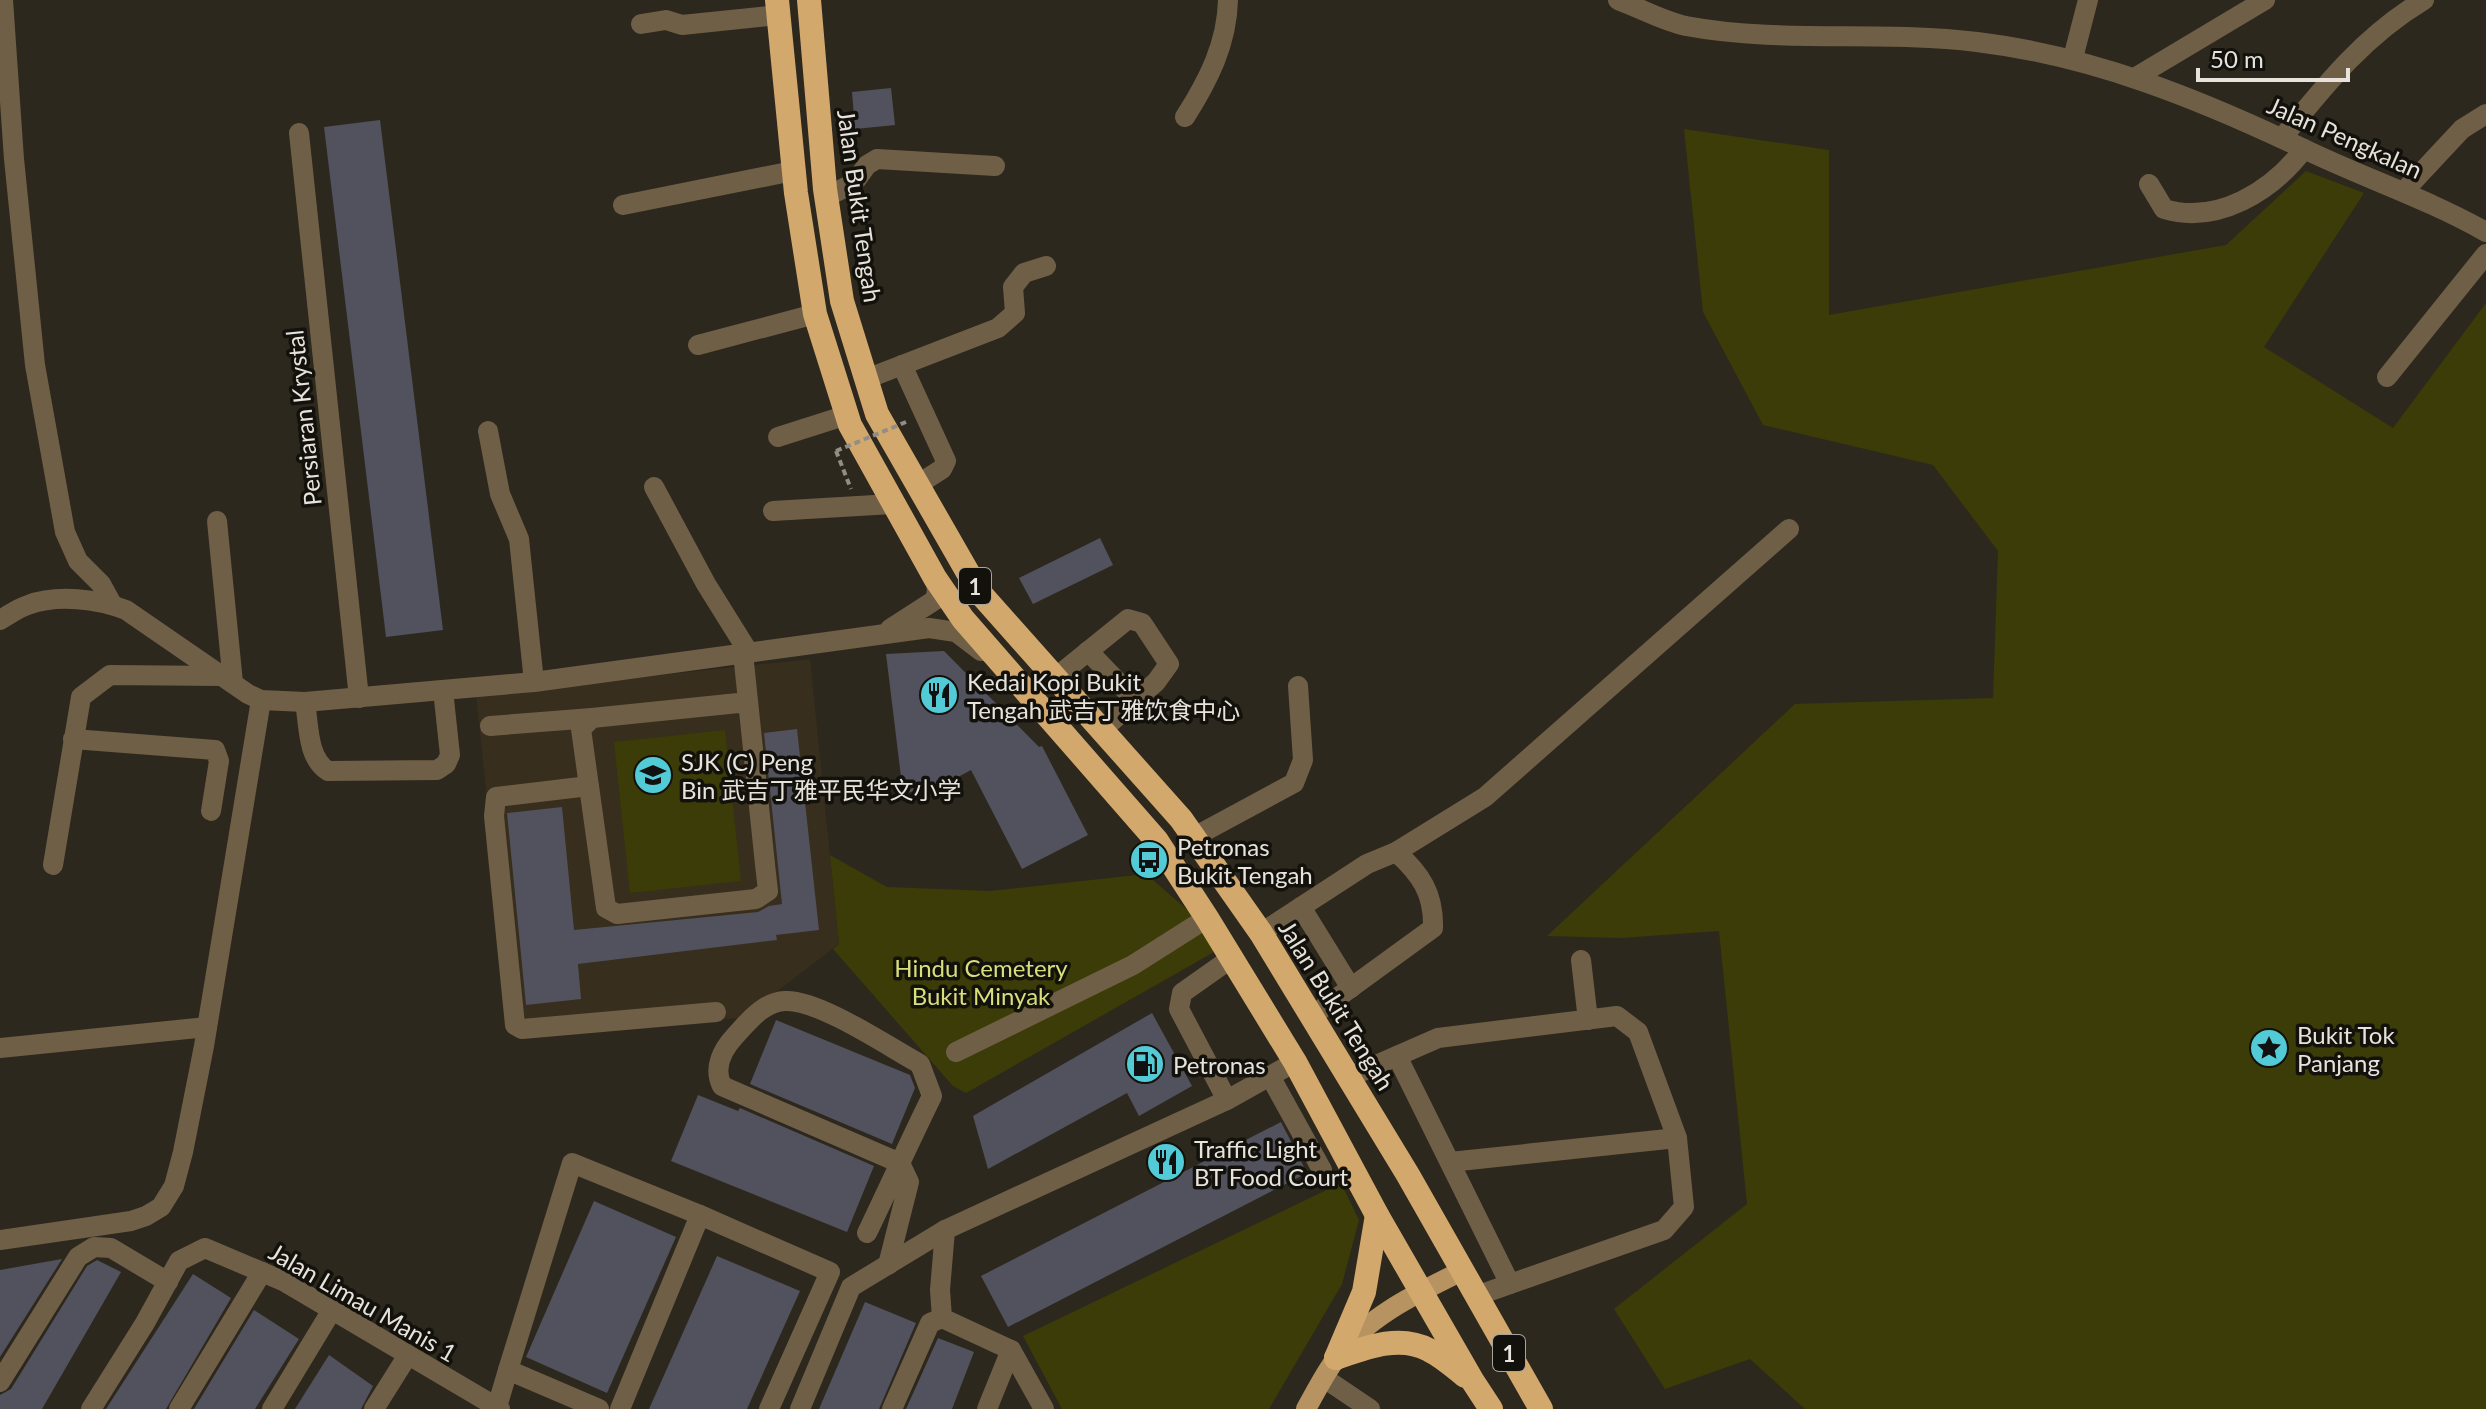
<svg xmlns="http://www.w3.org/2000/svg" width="2486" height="1409" font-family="Lato,'Noto Sans SC',sans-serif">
	<rect width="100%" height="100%" fill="#2d281d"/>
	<!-- built -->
	<path fill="#372e1d" d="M810,659L839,944L742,1018L512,1031L476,695Z"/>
	<!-- green -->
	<g fill="#3b3c07">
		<path d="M1684,129L1829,150V315L2226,245L2306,171L2364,193L2264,347L2393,428L2486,303V1409H1805L1750,1359L1665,1389L1614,1309L1747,1204L1719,931L1622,938L1547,936L1795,704L1993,698L1998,551L1933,465L1763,425L1703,312Z"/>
		<path d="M725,730L741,881L630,893L614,742Z"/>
		<path d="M830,855L887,887L990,891L1146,874L1191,913L1214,952L966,1093L953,1086L833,949L839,944Z"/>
		<path d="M1341,1183L1359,1220L1342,1284L1269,1409H1062L1023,1336Z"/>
	</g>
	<!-- building -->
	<g fill="#52515e">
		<path d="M891,88L895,125L855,129L852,92Z"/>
		<path d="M380,120L443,630L386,637L324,127Z"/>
		<path d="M1100,538L1113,565L1033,604L1019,578Z"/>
		<path d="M944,651L1039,747L1042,746L1088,835L1022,869L971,770L938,788L903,793L886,654Z"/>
		<path d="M797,729L819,930L776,935L777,940L578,964L581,999L526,1005L507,813L562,807L574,930L758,912L769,906L782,904L764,733Z"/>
		<path d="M1152,1013L1192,1086L1139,1116L1127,1093L988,1169L973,1116Z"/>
		<path d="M776,1020L910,1075L915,1088L892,1144L750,1084Z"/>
		<path d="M698,1095L738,1111L740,1108L874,1166L847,1232L671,1161Z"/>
		<path d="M1281,1122L1307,1173L1008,1327L981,1276Z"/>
		<path d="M594,1201L676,1237L607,1393L526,1357Z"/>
		<path d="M717,1256L800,1291L747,1409H649Z"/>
		<path d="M62,1259L0,1357V1270Z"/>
		<path d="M97,1260L121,1272L42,1409H0V1395L11,1389L87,1266Z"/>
		<path d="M193,1274L231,1298L166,1409H106Z"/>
		<path d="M865,1302L916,1323L879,1409H819Z"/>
		<path d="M254,1310L299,1339L287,1358L255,1409H194Z"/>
		<path d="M938,1338L974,1352L952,1409H906Z"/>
		<path d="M329,1355L373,1386L361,1409H295Z"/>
	</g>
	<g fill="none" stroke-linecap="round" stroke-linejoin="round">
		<!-- path -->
		<path stroke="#928d85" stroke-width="4" stroke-dasharray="6 4" stroke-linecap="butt" d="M836,451L851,489"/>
		<!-- minor -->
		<g stroke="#705f47" stroke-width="20">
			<path d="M3,0L14,159L35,365L65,532L78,561L101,584L112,604"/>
			<path d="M1618,0C1640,8 1663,21 1686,26C1782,44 1881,30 1977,42C2093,56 2199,99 2304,149C2364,178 2428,199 2486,232"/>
			<path d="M641,24L666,20L682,25L779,15"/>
			<path d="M2073,58L2088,0"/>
			<path d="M2136,77L2265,0"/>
			<path d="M1185,117C1208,81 1227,44 1228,0"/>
			<path d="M299,133L359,698"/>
			<path d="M2283,137C2326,84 2364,36 2424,0"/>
			<path d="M2149,184L2164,209C2218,225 2272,191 2304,149"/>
			<path d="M2404,191L2462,129L2486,114"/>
			<path d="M826,197L854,183L867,165L877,159L995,166"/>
			<path d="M623,205L793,171"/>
			<path d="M698,345L815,314"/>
			<path d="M902,365L946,461L942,469L917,485"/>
			<path d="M2387,377L2486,254"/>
			<path d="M866,379L998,328L1015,313L1013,287L1024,273L1046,266"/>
			<path d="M488,431L500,494L519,539L534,682"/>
			<path d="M778,437L847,415"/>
			<path d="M654,487L706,584L749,653"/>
			<path d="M773,511L892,504"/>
			<path d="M217,521L233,683"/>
			<path d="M0,620C9,615 18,608 28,605C57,594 98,599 126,610L248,694L261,700L305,702L534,682L929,628L956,632L981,651"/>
			<path d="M890,629L935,600L937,591L935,578"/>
			<path d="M1088,651L1135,700"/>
			<path d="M743,653C751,733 759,812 768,891L756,899L617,914L606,908L581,729L592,718L748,702"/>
			<path d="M1055,678L1128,619L1142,623L1169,664L1156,682L1102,730"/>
			<path d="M305,702C309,725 307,758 328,771L437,770L446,764L450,755L443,690"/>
			<path d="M490,726L592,718"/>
			<path d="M73,739L215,750L219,761L211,811"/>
			<path d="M589,786L496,797L494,816L515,1025L522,1029L716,1012"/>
			<path d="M1194,837L1294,783L1303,760L1298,686"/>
			<path d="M1396,852L1485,797L1789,529"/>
			<path d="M53,865L81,697L110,675L223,676"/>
			<path d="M1301,907L1351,988"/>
			<path d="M1261,933L1367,864L1396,852C1421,874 1434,894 1433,928L1312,1016"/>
			<path d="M1581,960L1588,1020"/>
			<path d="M0,1048L207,1027"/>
			<path d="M956,1052L1133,965L1207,918"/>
			<path d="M1397,1056L1510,1284"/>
			<path d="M1270,1076L1322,1170"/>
			<path d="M1349,1077L1438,1038L1617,1016L1638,1032L1677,1138L1684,1207L1664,1230L1476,1296"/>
			<path d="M1227,1100L1179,1009L1182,993L1233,957"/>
			<path d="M1450,1162L1677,1138"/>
			<path d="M945,1230L940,1290L942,1318L1011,1350L1044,1409"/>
			<path d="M867,1233C889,1187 910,1141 932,1096L920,1064C889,1047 818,999 785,1001C763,1002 748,1022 735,1036C722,1050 713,1068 722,1086L900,1163L909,1182L888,1265"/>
			<path d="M0,1240L131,1221L146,1216L161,1207L174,1186L183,1152L204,1046L261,700"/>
			<path d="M1324,1378L1370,1409"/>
			<path d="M0,1382L78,1257L94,1247L111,1248L168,1282"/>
			<path d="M497,1407L508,1370"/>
			<path d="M91,1409L145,1323L179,1261L205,1248L283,1281L500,1409"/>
			<path d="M179,1409L262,1272"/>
			<path d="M272,1409L332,1310"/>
			<path d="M374,1409L408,1355"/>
			<path d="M599,1409L508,1370L572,1163L700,1215L830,1272L769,1409"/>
			<path d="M620,1409L700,1215"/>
			<path d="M800,1409L851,1287L945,1230L1227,1100L1295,1062"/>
			<path d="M892,1409L930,1323L942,1318"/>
			<path d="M987,1409L1011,1350"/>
		</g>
		<!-- major -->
		<path stroke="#b79362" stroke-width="20" d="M1306,1409C1315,1393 1324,1375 1335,1360C1364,1318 1417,1293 1462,1271"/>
		<!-- highway -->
		<g stroke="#d3a86d" stroke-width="24">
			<path d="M777,0L796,193L815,314L850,425L935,578L963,619L1157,841L1207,918L1295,1062L1377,1215L1472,1380L1491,1409"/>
			<path d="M809,0L825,189L842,301L877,414L979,592L1181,819L1261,933L1408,1175L1541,1409"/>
			<path d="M1336,1358L1364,1292L1377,1215"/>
			<path d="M1336,1358C1365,1348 1399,1334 1429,1350C1442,1356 1454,1367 1465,1376"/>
		</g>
		<!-- path-bridge -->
		<path stroke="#928d85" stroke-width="4" stroke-dasharray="6 4" stroke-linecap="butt" d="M836,451L906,422"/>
	</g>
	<!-- icons -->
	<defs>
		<symbol id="restaurant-disc" viewBox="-11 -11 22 22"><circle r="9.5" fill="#52cbd7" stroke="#13110c"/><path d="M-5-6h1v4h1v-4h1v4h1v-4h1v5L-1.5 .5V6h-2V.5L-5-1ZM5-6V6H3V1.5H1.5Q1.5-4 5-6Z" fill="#111"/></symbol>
		<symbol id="school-disc" viewBox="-11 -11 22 22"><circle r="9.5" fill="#52cbd7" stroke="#13110c"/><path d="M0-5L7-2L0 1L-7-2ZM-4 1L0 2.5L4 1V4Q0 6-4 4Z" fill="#111"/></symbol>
		<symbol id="bus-disc" viewBox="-11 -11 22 22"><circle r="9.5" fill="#52cbd7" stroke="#13110c"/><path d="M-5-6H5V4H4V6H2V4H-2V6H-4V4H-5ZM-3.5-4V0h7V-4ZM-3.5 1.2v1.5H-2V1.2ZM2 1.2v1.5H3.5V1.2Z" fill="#111"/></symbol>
		<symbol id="sight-disc" viewBox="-11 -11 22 22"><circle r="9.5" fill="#52cbd7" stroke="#13110c"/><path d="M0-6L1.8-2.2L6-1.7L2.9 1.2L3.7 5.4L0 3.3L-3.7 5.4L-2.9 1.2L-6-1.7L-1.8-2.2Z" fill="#111"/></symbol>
		<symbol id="fuel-disc" viewBox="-11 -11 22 22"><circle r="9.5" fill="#52cbd7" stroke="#13110c"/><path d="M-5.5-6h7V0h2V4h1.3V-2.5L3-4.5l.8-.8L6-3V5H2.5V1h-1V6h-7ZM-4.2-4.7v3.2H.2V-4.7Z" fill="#111"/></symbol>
	</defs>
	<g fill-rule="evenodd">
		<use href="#restaurant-disc" x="917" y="673" width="44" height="44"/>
		<use href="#school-disc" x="631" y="753" width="44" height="44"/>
		<use href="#bus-disc" x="1127" y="838" width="44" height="44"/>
		<use href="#sight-disc" x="2247" y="1026" width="44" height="44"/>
		<use href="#fuel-disc" x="1123" y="1042" width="44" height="44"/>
		<use href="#restaurant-disc" x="1144" y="1140" width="44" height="44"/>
	</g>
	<g text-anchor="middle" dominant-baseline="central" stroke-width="7" stroke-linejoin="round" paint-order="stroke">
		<!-- shield labels -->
		<g fill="#13110c" stroke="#a7a49e" stroke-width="2">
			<rect x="959" y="568" width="32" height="36" rx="6"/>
			<rect x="1493" y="1335" width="32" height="36" rx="6"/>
		</g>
		<g font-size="22" font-weight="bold" fill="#e7e3dc">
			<text x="975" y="586">1</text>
			<text x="1509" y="1353">1</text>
		</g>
		<!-- street labels -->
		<g font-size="24" fill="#e7e3dc" stroke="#13110c">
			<text transform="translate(2345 137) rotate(24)">Jalan Pengkalan</text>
			<text transform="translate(860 206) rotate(82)">Jalan Bukit Tengah</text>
			<text transform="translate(303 418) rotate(-96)">Persiaran Krystal</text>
			<text transform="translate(1337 1005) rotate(58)">Jalan Bukit Tengah</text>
			<text transform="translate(363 1302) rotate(30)">Jalan Limau Manis 1</text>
		</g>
		<!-- poi labels -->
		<g font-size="24" fill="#e7e3dc" stroke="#13110c" text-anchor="start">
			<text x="967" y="681">Kedai Kopi Bukit<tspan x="967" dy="28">Tengah 武吉丁雅饮食中心</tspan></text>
			<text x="681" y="761">SJK (C) Peng<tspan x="681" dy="28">Bin 武吉丁雅平民华文小学</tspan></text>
			<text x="1177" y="846">Petronas<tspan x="1177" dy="28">Bukit Tengah</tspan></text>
			<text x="2297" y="1034">Bukit Tok<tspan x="2297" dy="28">Panjang</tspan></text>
			<text x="1173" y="1064">Petronas</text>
			<text x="1194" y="1148">Traffic Light<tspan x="1194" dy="28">BT Food Court</tspan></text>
		</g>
		<!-- park labels -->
		<g font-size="24" fill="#d9de7c" stroke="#13110c">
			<text x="981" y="967">Hindu Cemetery<tspan x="981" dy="28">Bukit Minyak</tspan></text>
		</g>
	</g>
	<!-- scale -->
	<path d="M2198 68v12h150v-12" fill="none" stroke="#e7e3dc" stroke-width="4"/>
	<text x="2210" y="68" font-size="24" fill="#e7e3dc" stroke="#13110c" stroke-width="6" paint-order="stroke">50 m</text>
</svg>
